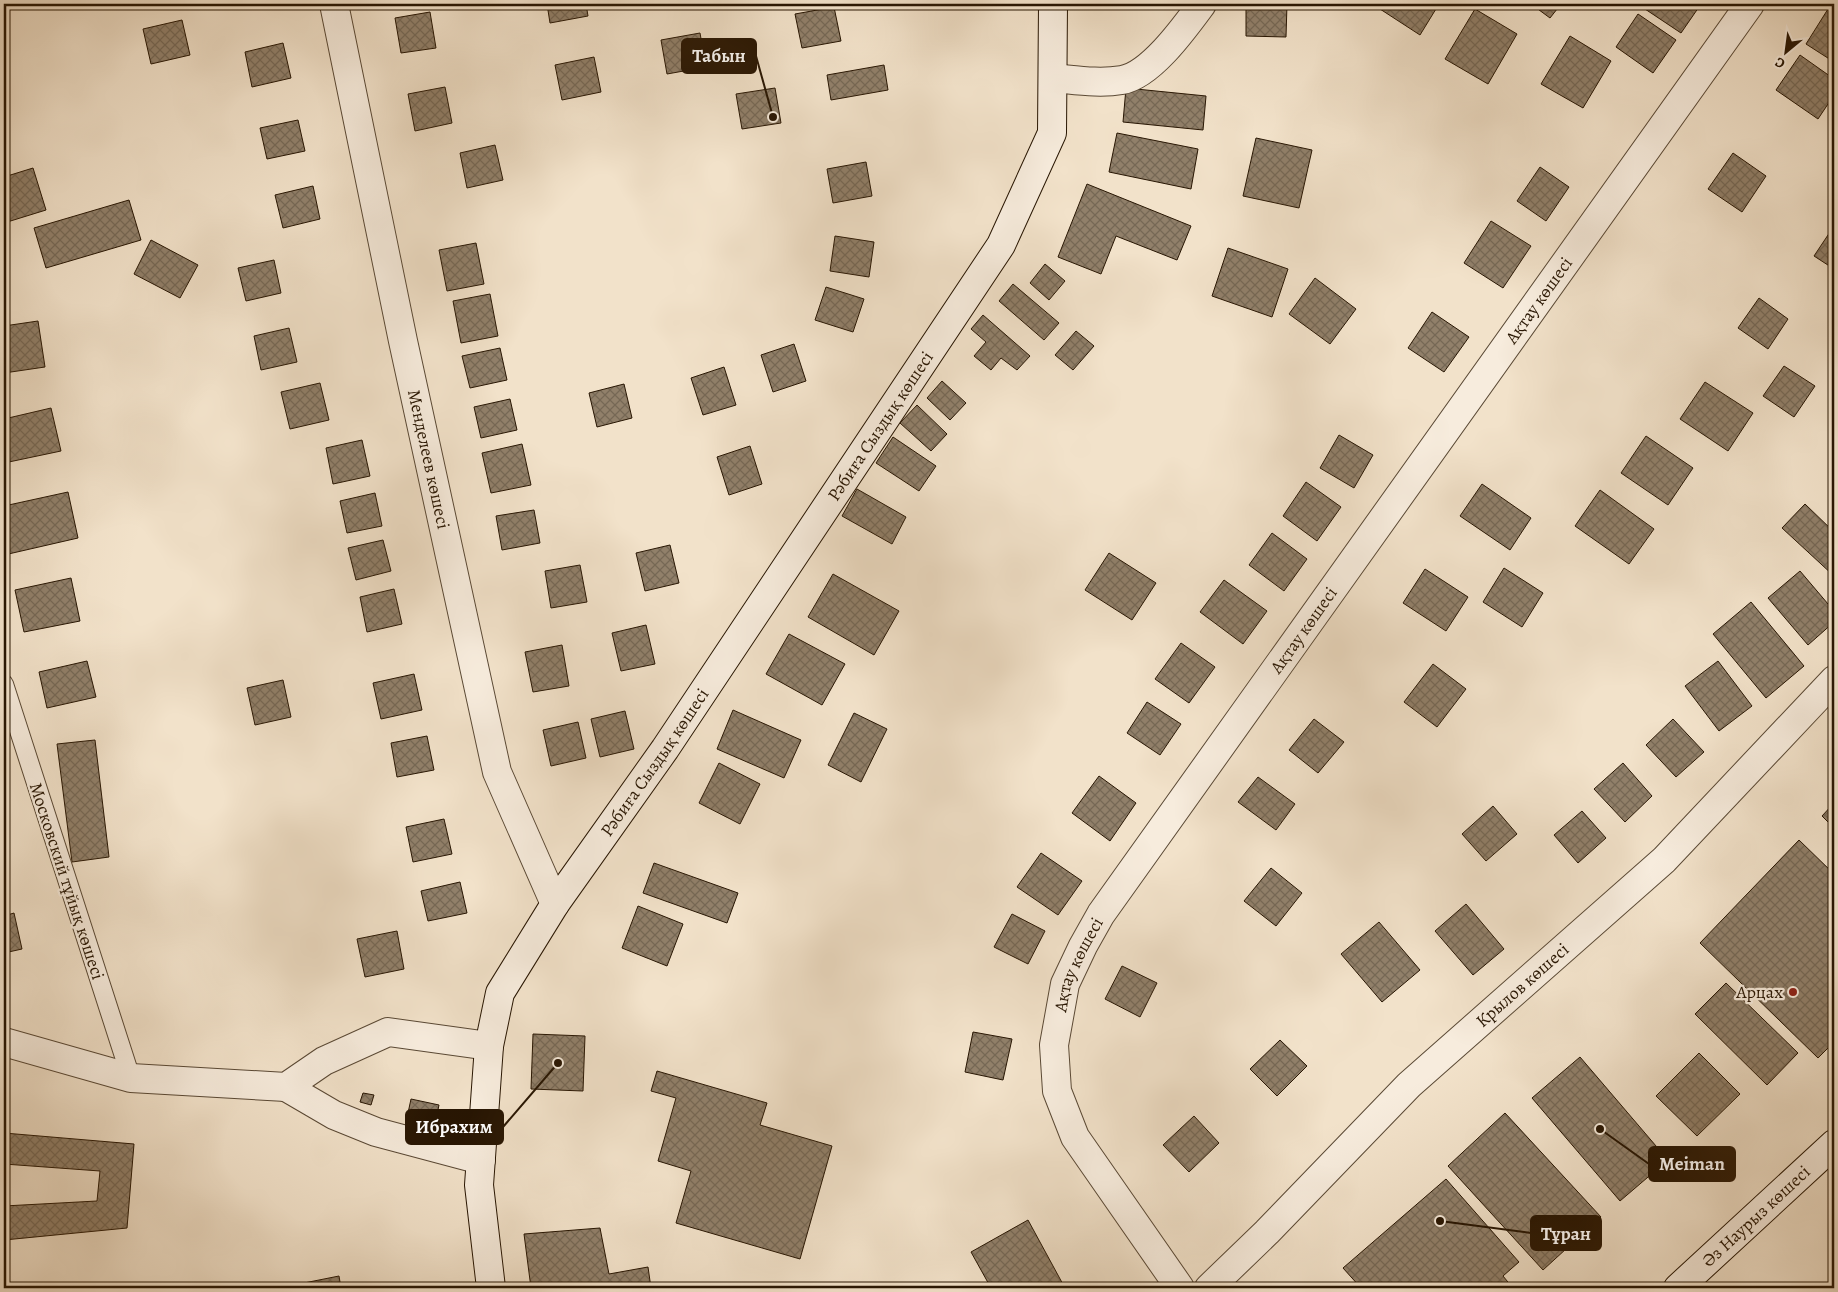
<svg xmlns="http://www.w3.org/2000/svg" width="1838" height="1292" font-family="Alegreya,serif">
	<defs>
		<pattern id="building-cross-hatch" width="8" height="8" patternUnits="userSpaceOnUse" patternTransform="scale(1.25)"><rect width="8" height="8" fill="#91806a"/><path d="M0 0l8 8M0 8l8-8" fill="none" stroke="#766855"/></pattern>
	</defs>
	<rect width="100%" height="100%" fill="#f2e2ca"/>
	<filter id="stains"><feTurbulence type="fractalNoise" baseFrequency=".004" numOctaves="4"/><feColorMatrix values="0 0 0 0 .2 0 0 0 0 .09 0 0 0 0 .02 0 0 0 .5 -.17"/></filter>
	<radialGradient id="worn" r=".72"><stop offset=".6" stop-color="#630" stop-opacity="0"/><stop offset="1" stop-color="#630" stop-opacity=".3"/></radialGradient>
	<!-- building -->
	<g fill="url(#building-cross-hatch)" stroke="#281603">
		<path d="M547,4H586L588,16L550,23Z"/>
		<path d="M1246,4H1287L1286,37L1246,36Z"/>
		<path d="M1384,4H1439L1420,35L1380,9Z"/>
		<path d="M1531,4H1561L1550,18Z"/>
		<path d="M1649,4H1701L1681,33L1645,9Z"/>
		<path d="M834,7L841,41L802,48L795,14Z"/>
		<path d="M1475,9L1517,34L1488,84L1445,59Z"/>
		<path d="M1828,9L1834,13V62L1806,44Z"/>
		<path d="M430,12L436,48L401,53L395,18Z"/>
		<path d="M1638,14L1676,40L1653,73L1616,47Z"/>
		<path d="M182,20L190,55L151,64L143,29Z"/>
		<path d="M700,33L706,67L667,74L661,40Z"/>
		<path d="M1570,36L1611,61L1583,108L1541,84Z"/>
		<path d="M283,43L291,78L252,87L245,52Z"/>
		<path d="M1800,55L1834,79V95L1818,119L1776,90Z"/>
		<path d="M594,57L601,92L562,100L555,65Z"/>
		<path d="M884,65L888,90L831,100L827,75Z"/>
		<path d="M445,87L452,123L415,131L408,94Z"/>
		<path d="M775,88L781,123L742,129L736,94Z"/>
		<path d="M1126,88L1206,96L1203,130L1123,122Z"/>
		<path d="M298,120L305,151L267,159L260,128Z"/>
		<path d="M1117,133L1198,149L1191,189L1109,172Z"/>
		<path d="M1256,138L1312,150L1299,208L1243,196Z"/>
		<path d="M495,145L503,180L467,188L460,153Z"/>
		<path d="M1733,153L1766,176L1742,212L1708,189Z"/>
		<path d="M866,162L872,196L833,203L827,169Z"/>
		<path d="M1540,167L1569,187L1546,221L1517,201Z"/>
		<path d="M33,168L46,210L4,223V177Z"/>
		<path d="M1087,184L1191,226L1177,260L1116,236L1101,274L1058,257Z"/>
		<path d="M313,186L320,219L283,228L275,195Z"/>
		<path d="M129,200L141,240L46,268L34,228Z"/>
		<path d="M1491,221L1531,246L1503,288L1464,263Z"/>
		<path d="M1834,226V269L1814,256Z"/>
		<path d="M835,236L874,242L869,277L830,271Z"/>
		<path d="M151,240L198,265L180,298L134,274Z"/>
		<path d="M476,243L484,284L447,291L439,250Z"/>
		<path d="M1228,248L1288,269L1272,317L1212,296Z"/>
		<path d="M274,260L281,293L246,301L238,268Z"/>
		<path d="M1045,264L1065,281L1049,300L1030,283Z"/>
		<path d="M1315,278L1356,309L1330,344L1289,314Z"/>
		<path d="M1013,284L1059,323L1044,340L999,301Z"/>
		<path d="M826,287L864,299L853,332L815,320Z"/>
		<path d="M490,294L498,336L461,343L453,301Z"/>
		<path d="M1759,298L1788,319L1768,349L1738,328Z"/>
		<path d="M1432,312L1469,337L1444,372L1408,348Z"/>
		<path d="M983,315L1030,356L1017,370L1001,358L991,370L974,356L986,342L971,329Z"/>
		<path d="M38,321L45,367L4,373V326Z"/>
		<path d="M289,328L297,362L261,370L254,336Z"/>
		<path d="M1076,331L1094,346L1073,370L1055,355Z"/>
		<path d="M794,344L806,381L773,392L761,355Z"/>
		<path d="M500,348L507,380L470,388L462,356Z"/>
		<path d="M1784,366L1815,386L1794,417L1763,396Z"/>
		<path d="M724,367L736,405L703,415L691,378Z"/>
		<path d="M942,381L966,403L950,420L927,398Z"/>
		<path d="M1705,382L1753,413L1728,451L1680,419Z"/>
		<path d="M320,383L329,420L290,429L281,392Z"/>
		<path d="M624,384L632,418L597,427L589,393Z"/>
		<path d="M510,399L517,430L481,438L474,407Z"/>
		<path d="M917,405L947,434L931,451L900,423Z"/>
		<path d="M51,408L61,451L4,463V419Z"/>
		<path d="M1339,435L1373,455L1354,488L1320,468Z"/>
		<path d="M1646,436L1693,468L1668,505L1621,473Z"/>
		<path d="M893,437L936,466L919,491L876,463Z"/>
		<path d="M362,440L370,476L333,484L326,448Z"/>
		<path d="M522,444L531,485L491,493L482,453Z"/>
		<path d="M750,446L762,484L729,495L717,457Z"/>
		<path d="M1306,482L1341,507L1317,541L1283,516Z"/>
		<path d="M1482,484L1531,518L1510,550L1460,516Z"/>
		<path d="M857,489L906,517L892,544L842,516Z"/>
		<path d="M1600,490L1654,529L1629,564L1575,526Z"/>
		<path d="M68,492L78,538L4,555V506Z"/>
		<path d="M375,493L382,526L347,533L340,501Z"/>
		<path d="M1805,504L1834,532V576L1782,528Z"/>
		<path d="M534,510L540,543L502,550L496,516Z"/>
		<path d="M1272,533L1307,559L1284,591L1249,565Z"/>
		<path d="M383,540L391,571L356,580L348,548Z"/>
		<path d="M670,545L679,583L645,591L636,553Z"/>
		<path d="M1109,553L1156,583L1132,620L1085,590Z"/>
		<path d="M580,565L587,602L551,608L545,571Z"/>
		<path d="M1504,568L1543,593L1522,627L1483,602Z"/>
		<path d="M1425,569L1468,597L1446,631L1403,603Z"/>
		<path d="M1800,571L1834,611V622L1808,645L1768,598Z"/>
		<path d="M833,574L899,611L874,655L808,617Z"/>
		<path d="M71,578L80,621L24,632L15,590Z"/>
		<path d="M1224,580L1267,611L1243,644L1200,612Z"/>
		<path d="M394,589L402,624L367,632L360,597Z"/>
		<path d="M1751,602L1804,666L1766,698L1713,634Z"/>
		<path d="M646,625L655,664L621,671L612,633Z"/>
		<path d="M789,634L845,664L822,705L766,674Z"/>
		<path d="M1181,643L1215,667L1189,703L1155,679Z"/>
		<path d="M562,645L569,686L533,692L525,652Z"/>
		<path d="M87,661L96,697L47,708L39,672Z"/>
		<path d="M1718,661L1752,706L1719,731L1685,686Z"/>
		<path d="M1433,664L1466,689L1437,727L1404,702Z"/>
		<path d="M414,674L422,710L381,719L373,683Z"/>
		<path d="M283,680L291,717L255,725L247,688Z"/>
		<path d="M1147,702L1181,724L1160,755L1127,733Z"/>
		<path d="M733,710L801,740L784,778L717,749Z"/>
		<path d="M625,711L634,749L600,757L591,719Z"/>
		<path d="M854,713L887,729L861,782L828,765Z"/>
		<path d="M1314,719L1344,742L1318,773L1289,750Z"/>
		<path d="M1673,719L1704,752L1676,777L1646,745Z"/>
		<path d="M578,722L586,758L551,766L543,730Z"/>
		<path d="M427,736L434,770L397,777L391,743Z"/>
		<path d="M95,740L109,857L72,862L57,744Z"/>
		<path d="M719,763L760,784L740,824L699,803Z"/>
		<path d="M1623,763L1652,796L1625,822L1594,789Z"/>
		<path d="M1099,776L1136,803L1110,841L1072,813Z"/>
		<path d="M1258,777L1295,804L1276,830L1238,802Z"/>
		<path d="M1834,803V828L1822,816Z"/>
		<path d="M1493,806L1517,834L1486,861L1462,834Z"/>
		<path d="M1582,811L1606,838L1578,863L1554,835Z"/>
		<path d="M444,819L452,854L413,862L406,827Z"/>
		<path d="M1799,840L1834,874V1042L1818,1058L1700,943Z"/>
		<path d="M1041,853L1082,881L1058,915L1017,887Z"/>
		<path d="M654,863L738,893L727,923L643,893Z"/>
		<path d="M1271,868L1302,893L1276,926L1244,901Z"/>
		<path d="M460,882L467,913L428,921L421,891Z"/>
		<path d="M1466,904L1504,949L1473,975L1435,931Z"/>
		<path d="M638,906L683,924L667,966L622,948Z"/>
		<path d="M14,913L22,949L4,953V916Z"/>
		<path d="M1012,914L1045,931L1028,964L994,947Z"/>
		<path d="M1379,922L1420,970L1382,1002L1341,954Z"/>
		<path d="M397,931L404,969L365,977L357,939Z"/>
		<path d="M1122,966L1157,983L1140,1017L1105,999Z"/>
		<path d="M1726,983L1798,1053L1767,1085L1695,1014Z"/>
		<path d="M973,1032L1012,1039L1003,1080L965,1072Z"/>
		<path d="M533,1034L585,1036L583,1091L531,1089Z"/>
		<path d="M1280,1040L1307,1066L1277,1096L1250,1069Z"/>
		<path d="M1699,1053L1740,1094L1697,1136L1656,1096Z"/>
		<path d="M1580,1057L1668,1160L1620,1201L1532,1098Z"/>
		<path d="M657,1071L767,1103L760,1125L832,1146L800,1259L676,1223L691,1171L658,1161L676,1098L651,1091Z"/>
		<path d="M363,1093L374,1095L371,1105L360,1102Z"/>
		<path d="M411,1099L439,1105L436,1119L408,1113Z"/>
		<path d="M1505,1113L1601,1217L1543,1270L1448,1166Z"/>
		<path d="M1194,1116L1219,1143L1189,1172L1163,1145Z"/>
		<path d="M4,1133L134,1144L127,1228L4,1240V1206L97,1201L100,1171L4,1164Z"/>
		<path d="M1446,1179L1519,1262L1503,1276L1512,1287L1511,1288H1361L1343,1268Z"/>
		<path d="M1028,1220L1065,1288H991L971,1252Z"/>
		<path d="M600,1228L609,1274L648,1267L651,1288H531L524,1234Z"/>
		<path d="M339,1276L341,1288H279Z"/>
	</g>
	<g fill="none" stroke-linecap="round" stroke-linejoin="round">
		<defs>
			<path id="lane" d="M4,684L131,1078"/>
			<g id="street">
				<path id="s1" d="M334,4L403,341L497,772L555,904"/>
				<path d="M1053,78C1076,80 1099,84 1122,80C1151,75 1185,27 1202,4"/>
				<path d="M4,1042L131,1078L286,1087L324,1061L388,1032L489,1046"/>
				<path d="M286,1087L334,1115L376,1132L481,1160"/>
				<path id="s2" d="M1180,1288L1075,1137L1057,1091L1054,1045L1065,984L1083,946L1101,914L1750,4"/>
				<path id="s3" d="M1209,1288L1267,1232L1409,1085L1664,860L1834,680"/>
			</g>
			<g id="secondary">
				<path id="s4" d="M491,1288L479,1185L489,1046L500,993L555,904L665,749L1001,245L1052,133L1053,4"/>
				<path id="s5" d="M1678,1288L1834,1144"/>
			</g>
		</defs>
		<!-- lane casing -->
		<use href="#lane" stroke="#5a4935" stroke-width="20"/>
		<!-- street casing -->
		<use href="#street" stroke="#5a4935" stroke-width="30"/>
		<!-- secondary casing -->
		<use href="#secondary" stroke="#281603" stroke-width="30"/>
		<!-- lane -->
		<use href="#lane" stroke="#f7ecdd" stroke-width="18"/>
		<!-- street -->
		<use href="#street" stroke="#f7ecdd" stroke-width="28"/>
		<!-- secondary -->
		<use href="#secondary" stroke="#f7ecdd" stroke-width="28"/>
	</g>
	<!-- markers -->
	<circle fill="#8f2418" stroke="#f7ecdd" stroke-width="2" cx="1793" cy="992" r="5"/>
	<g text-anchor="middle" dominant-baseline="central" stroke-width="4.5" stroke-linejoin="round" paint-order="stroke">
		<!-- street labels -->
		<g font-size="18" fill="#281603" stroke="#f7ecdd">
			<text stroke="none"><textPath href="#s2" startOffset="1174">Ақтау көшесі</textPath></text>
			<text stroke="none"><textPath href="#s4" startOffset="980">Рәбиға Сыздық көшесі</textPath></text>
			<text stroke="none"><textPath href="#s1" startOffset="465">Менделеев көшесі</textPath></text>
			<text stroke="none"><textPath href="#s2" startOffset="769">Ақтау көшесі</textPath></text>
			<text stroke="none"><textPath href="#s4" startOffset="575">Рәбиға Сыздық көшесі</textPath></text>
			<text transform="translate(67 881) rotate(72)">Московский тұйық көшесі</text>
			<text stroke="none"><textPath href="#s2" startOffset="364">Ақтау көшесі</textPath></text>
			<text stroke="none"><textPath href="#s3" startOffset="436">Крылов көшесі</textPath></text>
			<text stroke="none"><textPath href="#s5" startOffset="106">Әз Наурыз көшесі</textPath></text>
		</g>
		<!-- poi labels -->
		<g font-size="18" fill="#281603" stroke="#f7ecdd" text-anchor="end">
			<text x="1783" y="992">Арцах</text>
		</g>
	</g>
	<!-- callouts -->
	<path fill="none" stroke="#281603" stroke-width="2" d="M773 117L756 56M558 1063L503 1127M1600 1129L1649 1164M1440 1221L1531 1233"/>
	<g fill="#281603" stroke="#f7ecdd" stroke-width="2">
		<circle cx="773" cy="117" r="5"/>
		<circle cx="558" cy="1063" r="5"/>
		<circle cx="1600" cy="1129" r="5"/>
		<circle cx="1440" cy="1221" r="5"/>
	</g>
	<g fill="#281603" stroke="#281603" stroke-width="2">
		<rect x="682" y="39" width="74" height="34" rx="5"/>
		<rect x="406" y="1110" width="97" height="34" rx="5"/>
		<rect x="1649" y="1147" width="86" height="34" rx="5"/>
		<rect x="1531" y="1216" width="70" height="34" rx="5"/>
	</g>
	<g font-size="19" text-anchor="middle" font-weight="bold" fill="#fff">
		<text x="719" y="62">Табын</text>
		<text x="454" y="1133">Ибрахим</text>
		<text x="1692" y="1170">Meiman</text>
		<text x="1566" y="1240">Тұран</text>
	</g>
	<!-- margin -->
	<rect width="1838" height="1292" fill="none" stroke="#f2e2ca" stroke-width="20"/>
	<rect x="5" y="5" width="1828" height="1282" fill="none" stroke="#281603" stroke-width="2.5"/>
	<rect x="10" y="10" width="1818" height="1272" fill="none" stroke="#281603"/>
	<!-- north arrow -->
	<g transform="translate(1786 52) rotate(209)" stroke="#f7ecdd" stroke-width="4" paint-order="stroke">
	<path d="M0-4L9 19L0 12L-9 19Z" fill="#281603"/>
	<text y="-8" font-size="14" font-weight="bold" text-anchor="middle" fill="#281603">С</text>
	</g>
	<rect width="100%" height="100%" filter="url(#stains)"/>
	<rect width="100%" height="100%" fill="url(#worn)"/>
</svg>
